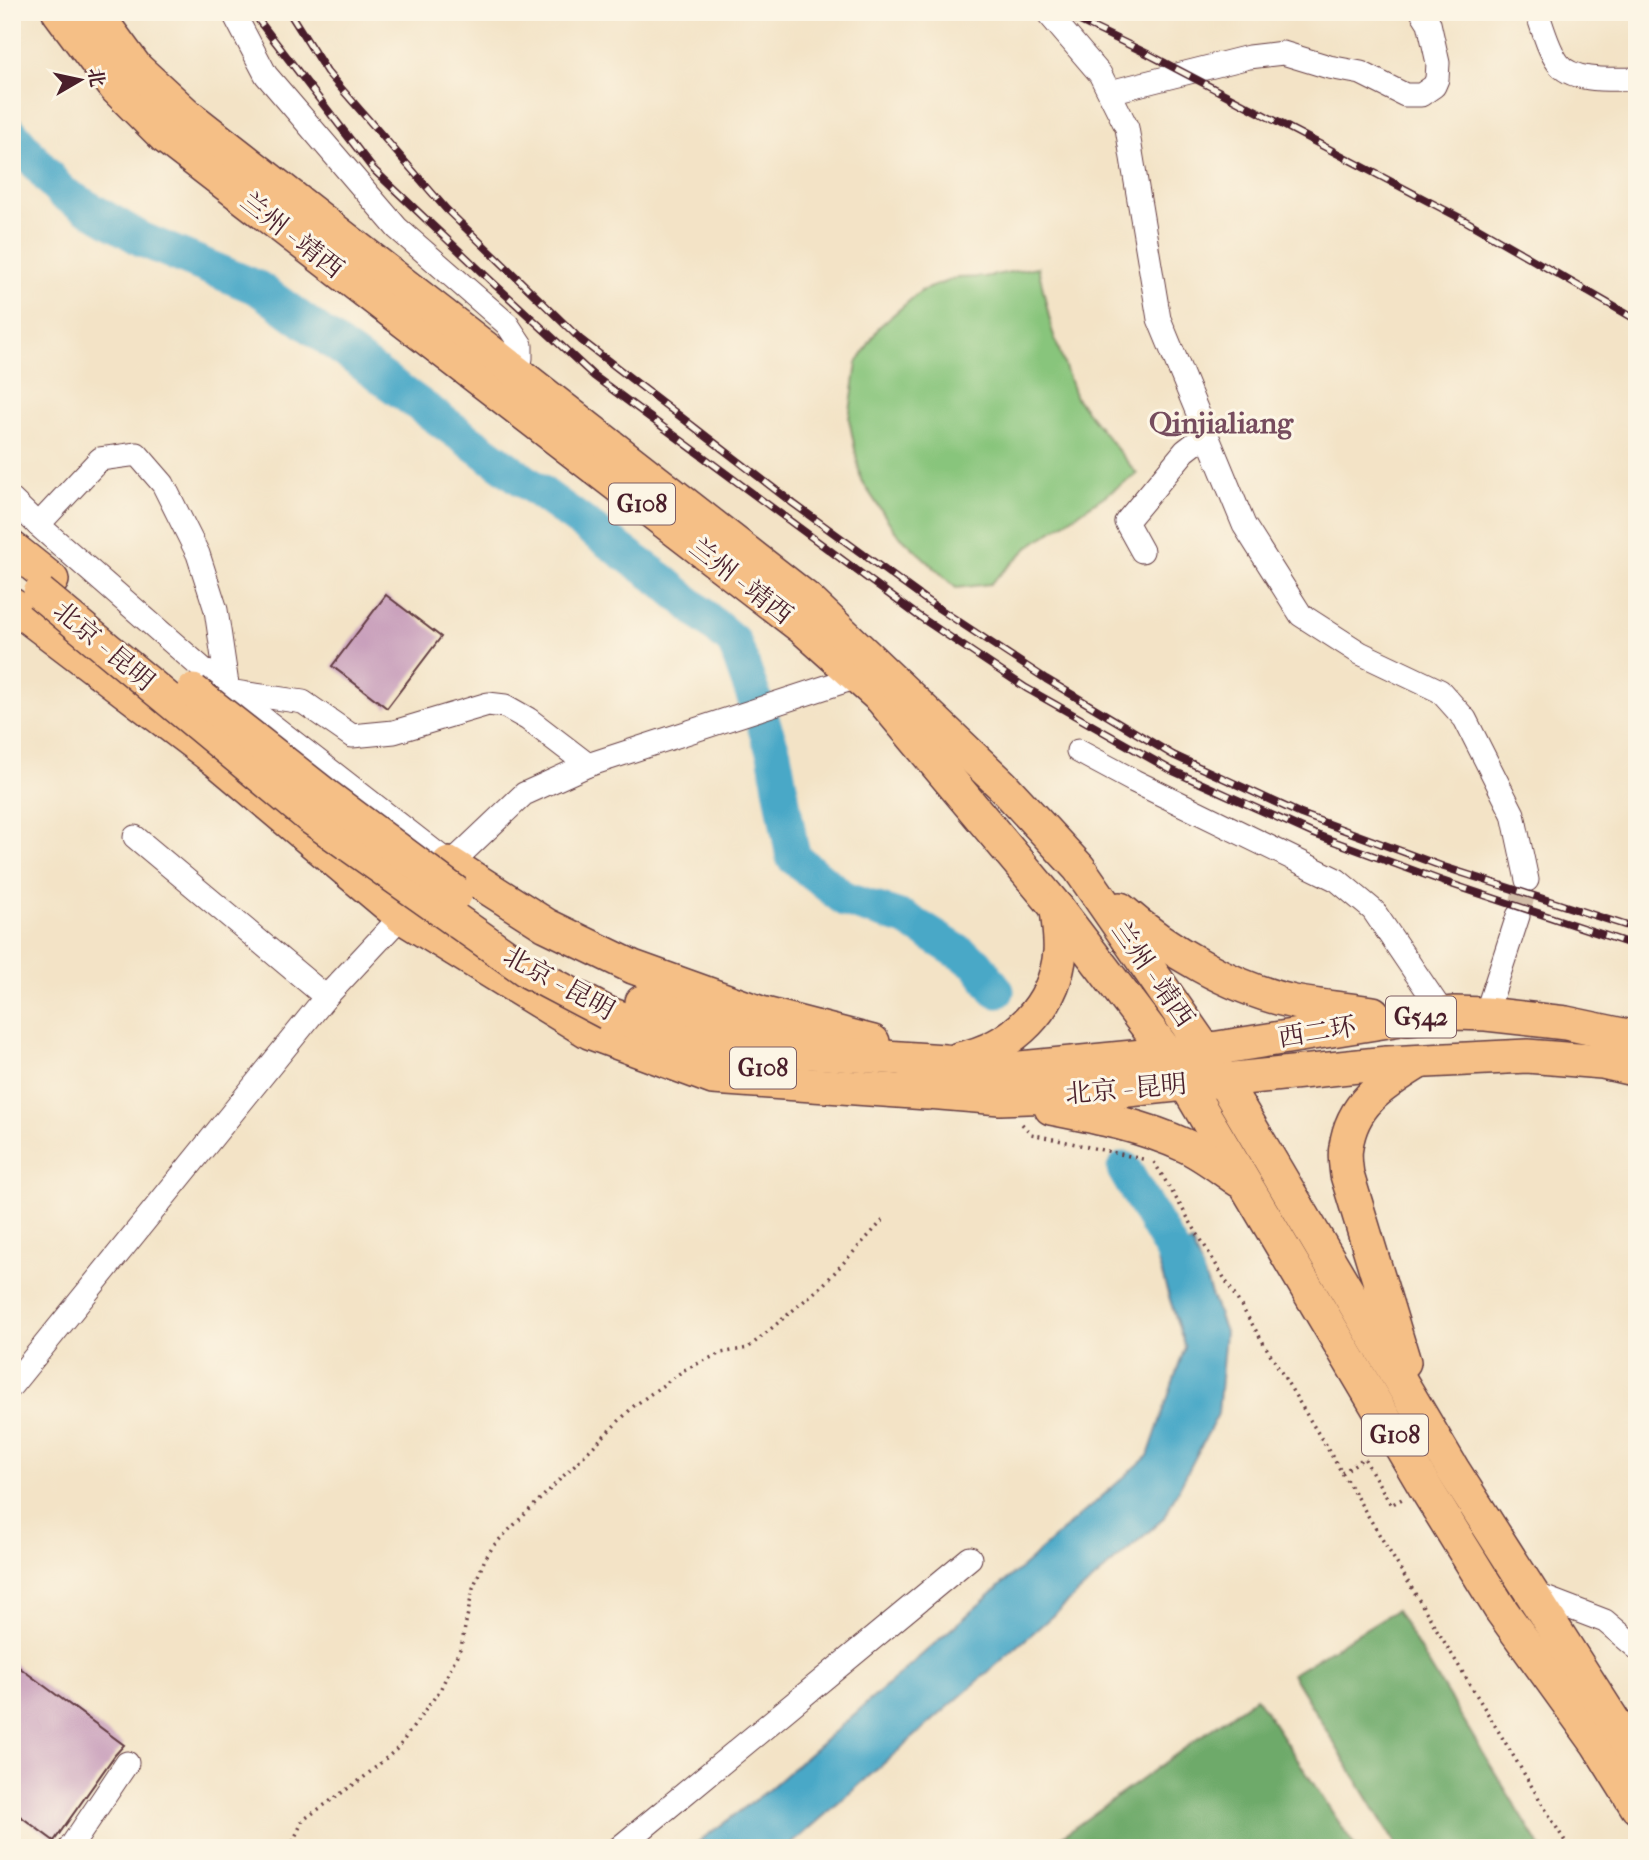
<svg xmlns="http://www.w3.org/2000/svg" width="1649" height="1860" font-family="'IM FELL French Canon','Noto Serif SC',serif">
	<rect width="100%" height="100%" fill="#fcf5e5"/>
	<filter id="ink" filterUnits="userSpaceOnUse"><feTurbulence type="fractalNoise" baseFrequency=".0143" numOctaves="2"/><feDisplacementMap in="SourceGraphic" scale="14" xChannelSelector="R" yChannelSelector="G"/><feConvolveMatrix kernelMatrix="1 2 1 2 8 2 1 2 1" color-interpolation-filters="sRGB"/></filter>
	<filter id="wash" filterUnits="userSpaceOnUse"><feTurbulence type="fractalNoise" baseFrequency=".00686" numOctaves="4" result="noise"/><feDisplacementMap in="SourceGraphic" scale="28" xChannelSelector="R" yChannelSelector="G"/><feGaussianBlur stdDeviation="1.57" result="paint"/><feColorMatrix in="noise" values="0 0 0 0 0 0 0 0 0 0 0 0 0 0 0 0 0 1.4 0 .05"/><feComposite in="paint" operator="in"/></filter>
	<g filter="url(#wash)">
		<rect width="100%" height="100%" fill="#f3e3c6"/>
		<!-- green -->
		<path fill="#88c57b" stroke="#697253" stroke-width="2" d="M1038,267L1052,330L1076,398L1137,474L1030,546L990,584L956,588L895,531L861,480L849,419L857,363L879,327L921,291L956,278L984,277Z"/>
		<!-- forest -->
		<g fill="#6eaa6b" stroke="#5c644b" stroke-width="2">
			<path d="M1396,1610L1541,1848H1398L1292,1674Z"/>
			<path d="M1256,1697L1356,1848H1046Z"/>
		</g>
		<!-- water -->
		<path fill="#48a8c7" stroke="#496479" stroke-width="2" d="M1192,1243L1225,1332L1218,1414L1163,1519L787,1848H690L767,1791L1148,1456L1185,1347L1158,1262Z"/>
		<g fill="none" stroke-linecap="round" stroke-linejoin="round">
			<!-- river -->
			<g stroke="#48a8c7" stroke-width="35">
				<path d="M12,134L61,192L143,240L258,288L663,581L734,642L774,753L793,857L846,900L906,919L976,963L997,991"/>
				<path d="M1124,1169L1187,1277L1191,1298"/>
			</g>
		</g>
		<g id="blocks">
			<!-- building -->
			<g fill="#c9a0bc">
				<path d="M386,595L441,637L387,708L332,666Z"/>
				<path d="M12,1662L124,1745L115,1755L54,1841L12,1810Z"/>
			</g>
		</g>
	</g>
	<g filter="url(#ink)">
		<use href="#blocks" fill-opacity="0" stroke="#633c42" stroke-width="2"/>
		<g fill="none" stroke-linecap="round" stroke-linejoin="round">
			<!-- minor-tunnel -->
			<path stroke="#d1bca7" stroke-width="23" stroke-dasharray="23 11" stroke-linecap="butt" d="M1518,916L1527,880"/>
			<defs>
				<g id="minor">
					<path d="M233,12L266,75L397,228L507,324L521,345V358L518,373"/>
					<path d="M1047,12L1100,74L1127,128L1159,319L1244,525L1301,615L1360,653L1440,691L1465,719L1513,814L1527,880"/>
					<path d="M1537,12C1543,29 1548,49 1558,63C1572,83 1615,79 1637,79"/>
					<path d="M1110,92L1249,57L1283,53L1329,67L1361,73L1405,95H1421L1434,86L1437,79L1438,63L1429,23L1422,12"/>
					<path d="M12,500L38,525L228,691L449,863"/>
					<path d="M38,525L100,459L137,454L163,484L198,554L216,610L228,691L303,702L352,736L394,732L488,704L505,706L528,719L588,765"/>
					<path d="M1142,551L1126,522L1185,451L1207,434"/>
					<path d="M1078,751L1134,781L1337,880L1373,910L1444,1015"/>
					<path d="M135,837L326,997"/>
					<path d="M441,873L524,794L588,765L857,677"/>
					<path d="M1486,1014L1518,916"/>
					<path d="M12,1385L326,997L411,906"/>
					<path d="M1532,1593L1605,1621L1637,1648"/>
					<path d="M70,1848L127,1763"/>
					<path d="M619,1848L970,1558"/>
				</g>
				<g id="highway">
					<path d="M59,12L115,87L165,137L804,629L881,698L1057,908L1168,1054L1425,1487L1501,1610L1597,1743L1637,1807"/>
					<path d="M95,12L136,68L187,115L808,600L1002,785L1079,868L1205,1050L1453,1470L1637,1758"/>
					<path d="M12,548L52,580"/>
					<path d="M12,605L216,760L402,917L589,1032L713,1078L927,1093"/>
					<path d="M449,863L546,925L633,967L761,1013L873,1042"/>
					<path d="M1120,909C1166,950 1233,989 1294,1002C1320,1007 1347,1009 1373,1013"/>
					<path d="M642,1002L795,1051L945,1061L1010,1069L1205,1050L1407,1018L1455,1013L1486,1014L1566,1023L1637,1038"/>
					<path d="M607,1013L768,1070"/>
					<path d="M959,1059C1013,1048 1055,1007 1060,952C1061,938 1058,922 1057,908"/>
					<path d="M904,1090L1000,1098L1081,1095L1387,1063L1527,1056L1602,1062L1637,1070"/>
					<path d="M1051,1108C1097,1117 1143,1126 1186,1146C1205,1155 1222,1169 1240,1181"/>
					<path d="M1404,1362L1347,1175C1346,1166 1344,1156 1346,1147C1352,1102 1384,1084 1419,1062"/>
				</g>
			</defs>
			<!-- minor casing -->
			<use href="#minor" stroke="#633c42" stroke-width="25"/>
			<!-- highway casing -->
			<use href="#highway" stroke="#633c42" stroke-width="36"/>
			<!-- path -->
			<g stroke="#633c42" stroke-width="3.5" stroke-dasharray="2 5" stroke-linecap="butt">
				<path d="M1022,1124L1031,1134L1147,1160"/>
				<path d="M1154,1162L1569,1848"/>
				<path d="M1342,1473L1364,1458L1391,1505L1402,1499"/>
				<path d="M290,1848L303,1820L363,1778L398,1748L440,1690L461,1647L473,1588L485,1559L494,1545L508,1531L634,1406L684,1370L721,1353L748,1348L822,1286L886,1217"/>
			</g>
			<!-- minor -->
			<use href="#minor" stroke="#fff" stroke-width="23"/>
			<!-- highway -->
			<use href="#highway" stroke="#f5bf86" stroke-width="33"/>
			<defs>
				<g id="rail">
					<path d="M254,12L260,22L373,169L490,280L594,376L917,615L1026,688L1171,770L1314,834L1442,881L1637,946"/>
					<path d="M289,12L327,72L446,209L581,340L794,504L926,600L1046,679L1173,755L1301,814L1444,867L1637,929"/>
					<path d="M1061,12L1148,54L1464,220L1637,320"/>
				</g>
			</defs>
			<!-- rail casing -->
			<use href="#rail" stroke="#4a1f2b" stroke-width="8"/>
			<!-- rail -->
			<use href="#rail" stroke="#fcf5e5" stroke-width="5" stroke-dasharray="16" stroke-linecap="butt"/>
			<defs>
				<g id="highway-bridge">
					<path d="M40,593L310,817L529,972L607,1013"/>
					<path d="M193,691L325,795L456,893"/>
				</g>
			</defs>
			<!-- highway-bridge casing -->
			<use href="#highway-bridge" stroke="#633c42" stroke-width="36" stroke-linecap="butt"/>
			<!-- highway-bridge -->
			<use href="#highway-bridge" stroke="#f5bf86" stroke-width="33"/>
		</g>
	</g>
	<g text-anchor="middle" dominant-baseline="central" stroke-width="6" stroke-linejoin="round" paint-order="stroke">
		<!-- shield labels -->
		<g fill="#fcf5e5" stroke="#7f5f63" stroke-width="2">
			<rect x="609" y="483.5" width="66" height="41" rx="5"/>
			<rect x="1386" y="996.5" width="70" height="41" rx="5"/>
			<rect x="730" y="1047.5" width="66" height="41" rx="5"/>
			<rect x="1362" y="1414.5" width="66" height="41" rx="5"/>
		</g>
		<g font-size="24" font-weight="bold" fill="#4a1f2b">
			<text x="642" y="504">G108</text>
			<text x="1421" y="1017">G542</text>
			<text x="763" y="1068">G108</text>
			<text x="1395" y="1435">G108</text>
		</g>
		<!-- street labels -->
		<g font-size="26" fill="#4a1f2b" stroke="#fcf5e5">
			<text transform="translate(292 235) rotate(38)">兰州 - 靖西</text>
			<text transform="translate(741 581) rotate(38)">兰州 - 靖西</text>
			<text transform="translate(104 646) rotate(40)">北京 - 昆明</text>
			<text transform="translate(1153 974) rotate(55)">兰州 - 靖西</text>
			<text transform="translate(559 983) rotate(29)">北京 - 昆明</text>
			<text transform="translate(1317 1032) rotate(-9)">西二环</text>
			<text transform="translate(1126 1089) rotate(-5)">北京 - 昆明</text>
		</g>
		<!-- quarter labels -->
		<g font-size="30" font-weight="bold" fill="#764c5e" stroke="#fcf5e5">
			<text x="1221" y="423">Qinjialiang</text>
		</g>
	</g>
	<!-- margin -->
	<rect width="1649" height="1860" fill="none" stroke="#fcf5e5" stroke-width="42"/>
	<!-- north arrow -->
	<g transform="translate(80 80) rotate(81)" stroke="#fcf5e5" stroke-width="5" paint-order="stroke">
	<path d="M0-5L12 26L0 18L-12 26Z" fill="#4a1f2b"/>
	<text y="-10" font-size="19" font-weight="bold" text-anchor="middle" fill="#4a1f2b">北</text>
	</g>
</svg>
